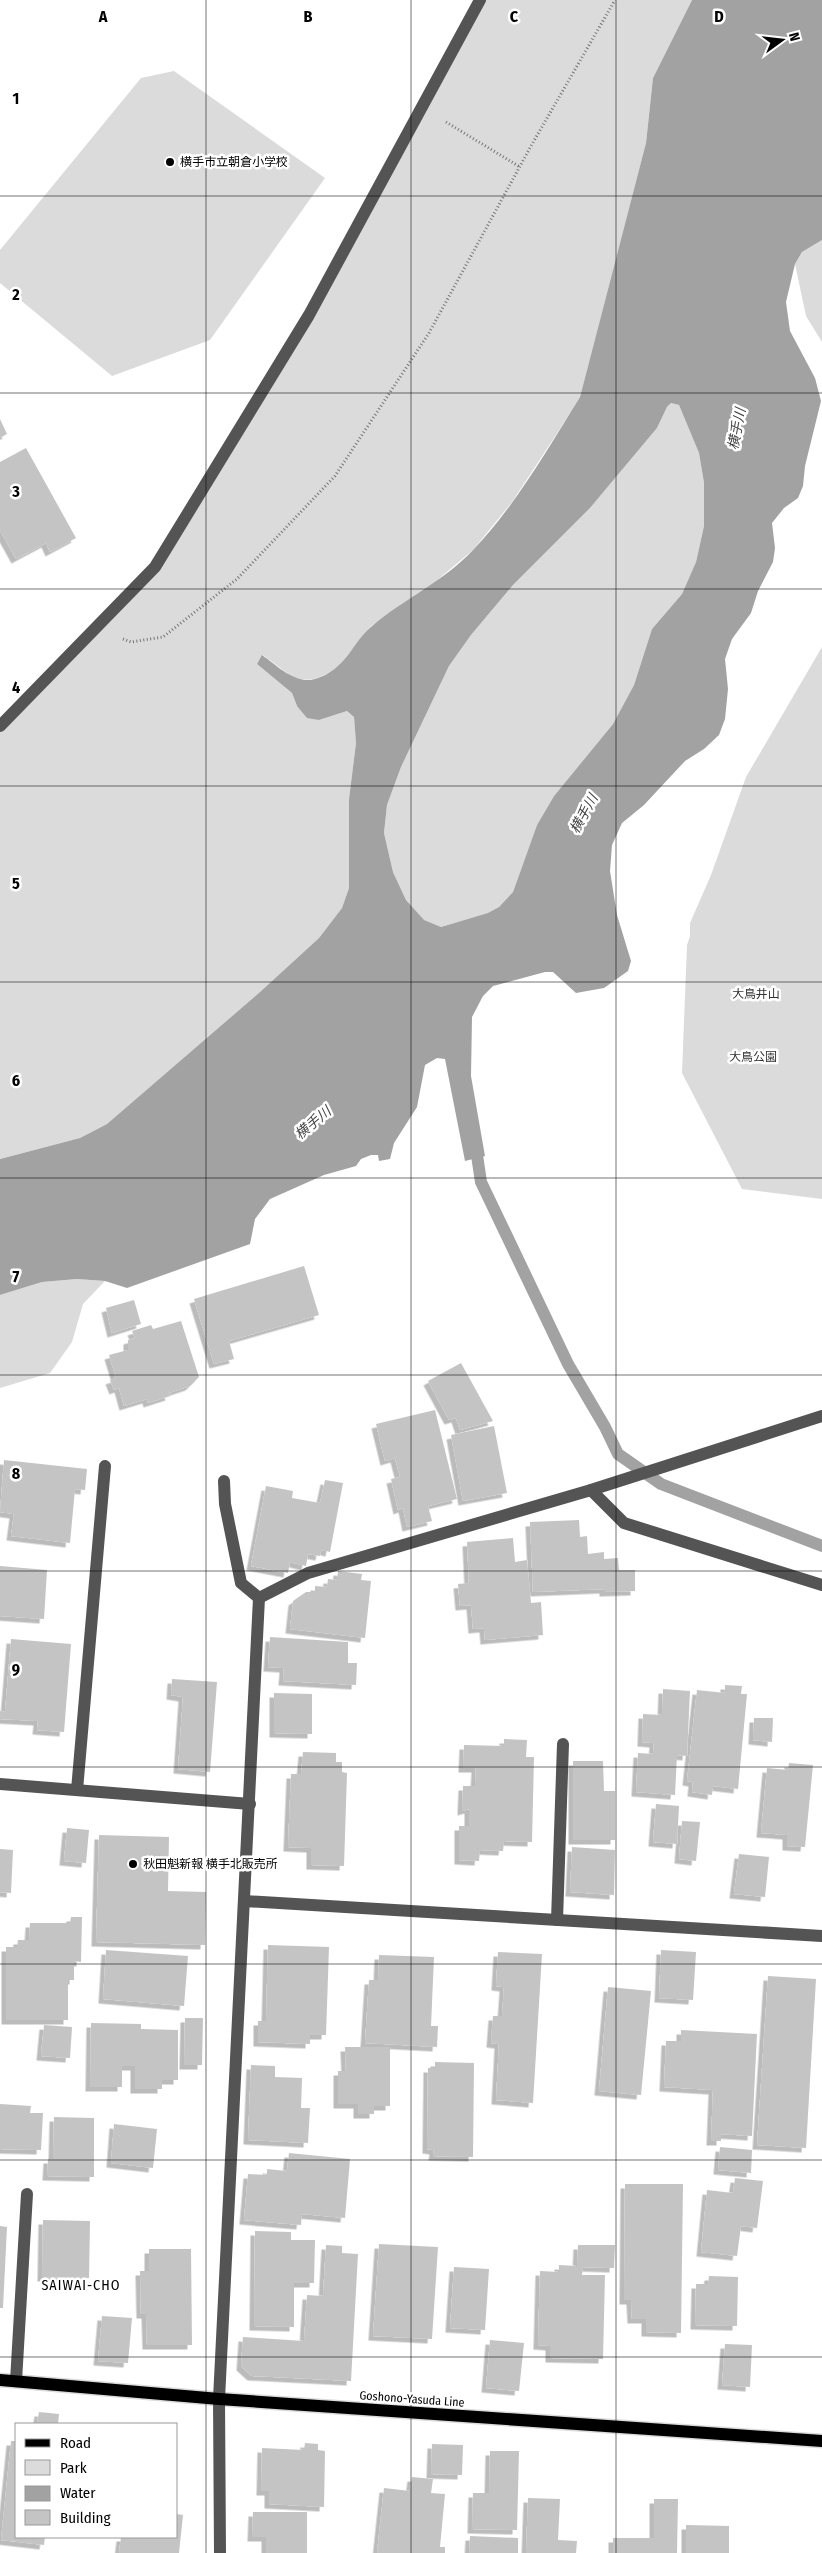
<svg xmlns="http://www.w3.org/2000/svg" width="822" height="2553" font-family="'Fira Sans Condensed','Noto Sans JP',sans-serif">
	<defs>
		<filter id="shadow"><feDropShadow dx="-4.5" dy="4.5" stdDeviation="0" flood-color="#0004"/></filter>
	</defs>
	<rect width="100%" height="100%" fill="#fff"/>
	<!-- green -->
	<g fill="#dbdbdb">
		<path d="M480,0H692L653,78L646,143L580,397L558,432L512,502L473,550L436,581L371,626L335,671L314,679H295L263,655L257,664L292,693L297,706L319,720L347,711L354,717L356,743L349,799V888L342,908L319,938L260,992L107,1124L80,1138L0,1159V726L155,567L309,315Z"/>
		<path d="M174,71L325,178L210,340L112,376L0,283V250L141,78Z"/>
		<path d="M822,240V342L806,316L795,264L802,252Z"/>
		<path d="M671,403L679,405L699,453L704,483V526L696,562L682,594L652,629L634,685L613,724L554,796L537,825L513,892L499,907L489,913L441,927L423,920L406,900L393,872L384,833L387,805L401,767L449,666L471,635L513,585L590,508L657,428L667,407Z"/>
		<path d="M822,647V1199L742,1189L682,1073L687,945L690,936V923L711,875L746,777Z"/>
		<path d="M77,1279L105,1281L83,1304L72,1342L50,1373L0,1388V1295L42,1282Z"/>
	</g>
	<!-- water -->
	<path fill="#a2a2a2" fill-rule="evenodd" d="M692,0H822V240L802,252L795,264L786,302L790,331L815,378L821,401L805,466L803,486L798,498L784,508L772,523L775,548L773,562L758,591L751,613L732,639L725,659L728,689L725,719L719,735L704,749L685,761L644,805L622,823L612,845L610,871L617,915L631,961L628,971L604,988L576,993L553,972H545L493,986L483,996L472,1017L471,1076L485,1156L465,1161L445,1059L437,1058L425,1065L417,1107L394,1143L390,1159L379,1161L378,1155H371L361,1159L356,1166L324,1175L270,1199L255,1219L250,1244L127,1288L105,1281L77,1279L42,1282L0,1295V1159L80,1138L107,1124L260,992L319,938L342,908L349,888V799L356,743L354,717L347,711L319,720L307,718L297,706L292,693L257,664L262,655C278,666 294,684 315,679C346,670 351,644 372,626C404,599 444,581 473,550C513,509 549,447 580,397L646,143L653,78ZM671,403L679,405L699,453L704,483V526L696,562L682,594L652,629L634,685L613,724L554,796L537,825L513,892L499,907L488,913L441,927L424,920L406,900L393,872L384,833L387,805L401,767L449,666L471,635L513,585L590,508L657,428L667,407Z"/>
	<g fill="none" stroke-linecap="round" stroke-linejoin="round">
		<!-- stream -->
		<path stroke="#a2a2a2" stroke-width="12" d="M475,1142L481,1182L568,1364L605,1427L618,1454L661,1484L822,1546"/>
	</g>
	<!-- building -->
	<g fill="#c4c4c4" filter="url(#shadow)">
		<path d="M0,419L7,434L0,438Z"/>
		<path d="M26,448L76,538L50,552L46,543L16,559L0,530V462Z"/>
		<path d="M304,1266L319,1315L229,1341L234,1359L214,1364L194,1299Z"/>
		<path d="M134,1300L141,1324L112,1333L106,1308Z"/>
		<path d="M181,1321L199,1377L190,1386L169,1393L170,1396L148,1403L147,1399L124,1406L119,1388L114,1390L110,1380L116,1378L109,1355L128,1350V1340L135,1338L132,1331L151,1325L153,1329Z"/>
		<path d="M461,1363L493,1421L460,1430L456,1418L449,1420L428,1381Z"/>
		<path d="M435,1410L457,1499L428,1506L432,1521L407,1527L403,1508L398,1510L391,1479L400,1477L395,1458L385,1461L376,1424Z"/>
		<path d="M494,1426L507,1493L463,1501L451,1435Z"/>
		<path d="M4,1460L87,1469L85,1490L75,1489L70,1543L11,1536L14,1514L0,1512Z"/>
		<path d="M325,1480L343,1483L330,1552L321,1550L320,1556L308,1554L306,1566L290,1562L288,1573L251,1566L266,1486L293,1491L292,1498L320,1503Z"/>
		<path d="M579,1520L580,1537L587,1536L588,1554L604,1552V1559L618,1558L619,1570H635V1591L604,1592V1589L533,1592L530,1522Z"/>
		<path d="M513,1538L515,1562L527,1560L531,1603L541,1602L543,1635L485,1640L484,1628L473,1629L471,1605L460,1606L458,1584L469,1583L467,1542Z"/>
		<path d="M0,1566L47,1570L44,1619L0,1616Z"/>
		<path d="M338,1571L362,1574L361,1580L371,1581L365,1638L290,1629L293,1601L306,1592H315V1586L327,1587L328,1579L337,1580Z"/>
		<path d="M270,1637L348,1642V1663H357L356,1685L283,1681L284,1668L268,1667Z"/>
		<path d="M11,1639L71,1644L64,1732L37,1730L38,1721L0,1719V1711L5,1712Z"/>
		<path d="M172,1679L217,1682L210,1772L178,1769L183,1697L171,1695Z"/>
		<path d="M725,1685L742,1686L741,1694H747L738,1789L713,1786L712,1795L692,1792L693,1782L687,1781L697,1690L725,1693Z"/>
		<path d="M663,1689L690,1691L687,1756L677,1755L675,1795L636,1792L638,1753L653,1754L654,1743L642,1742L643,1714L662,1715Z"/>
		<path d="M274,1693L312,1694V1734L274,1733Z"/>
		<path d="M754,1718H773L772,1742L753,1740Z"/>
		<path d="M504,1739L527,1740L526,1757H534L532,1842L504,1841L503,1851L480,1850L479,1861L459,1860V1826H469V1809L462,1811L463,1786H475L476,1768H463L464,1745L504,1746Z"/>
		<path d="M303,1752L336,1753V1762H342V1772L347,1773L344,1866L311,1865V1848L288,1847L291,1774H301Z"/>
		<path d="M573,1761H603L604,1791H615V1840H573Z"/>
		<path d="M789,1763L813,1765L805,1847L787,1846V1835L761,1833L767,1768L788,1770Z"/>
		<path d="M656,1804L679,1806L677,1844L653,1842Z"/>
		<path d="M682,1821L700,1822L696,1861L679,1859Z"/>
		<path d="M67,1828L89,1830L86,1863L64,1861Z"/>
		<path d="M99,1835L169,1837L168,1891L206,1892L205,1945L96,1942Z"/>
		<path d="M572,1847L615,1850L614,1895L570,1892Z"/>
		<path d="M0,1849L13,1850L11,1893L0,1892Z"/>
		<path d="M739,1854L769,1857L765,1897L734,1894Z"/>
		<path d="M71,1917H82L81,1962L74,1961V1980H68V2020H6V1947H17L18,1940H29L30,1923H70Z"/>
		<path d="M268,1945L329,1947L326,2035H310V2044L258,2042V2021H266Z"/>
		<path d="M106,1950L188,1956L184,2006L103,1999Z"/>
		<path d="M661,1950L696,1952L693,2000L659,1998Z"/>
		<path d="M498,1952L542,1954L533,2103L496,2100L499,2044L491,2043L493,2016H502L504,1987L496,1986Z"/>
		<path d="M379,1955L434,1957L431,2026H438L437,2047L365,2043L369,1980H378Z"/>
		<path d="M768,1976L816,1979L806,2148L757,2145Z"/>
		<path d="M608,1987L651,1991L641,2095L599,2091Z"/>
		<path d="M185,2018H203L202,2065H184Z"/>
		<path d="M91,2023L141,2024V2029L178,2030V2080H162V2089H135V2066H122V2087H90Z"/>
		<path d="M44,2025L72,2027L70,2058L41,2056Z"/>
		<path d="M681,2030L757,2034L752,2136L721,2134V2141H711L713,2090L664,2087L666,2041H681Z"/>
		<path d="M345,2047H390V2106H374V2114H358V2104H338V2071H346Z"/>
		<path d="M435,2062L474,2063L473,2157L433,2156L434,2150L427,2149L428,2068H435Z"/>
		<path d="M251,2065L275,2066V2077L302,2078L301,2108H310L308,2143L248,2140Z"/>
		<path d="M0,2104L31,2106L30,2113H43L41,2150L0,2149Z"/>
		<path d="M54,2117L94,2118V2177L47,2176L48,2159H53Z"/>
		<path d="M114,2124L157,2129L153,2168L111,2163Z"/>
		<path d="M720,2147L752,2150L751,2173L718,2170Z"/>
		<path d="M289,2153L350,2159L345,2218L302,2214L301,2225L244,2220L248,2174L267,2175V2169L287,2171Z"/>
		<path d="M735,2178L763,2181L757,2228L741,2226L737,2256L701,2252L707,2190L733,2193Z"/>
		<path d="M625,2184H683L681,2333L646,2332V2319H632L631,2300H624Z"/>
		<path d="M43,2220L90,2221L89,2278L42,2277Z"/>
		<path d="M0,2226L7,2227L3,2308H0Z"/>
		<path d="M255,2231L291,2232V2240H315L314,2283H294V2327L254,2326Z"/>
		<path d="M379,2244L438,2247L432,2339L373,2336Z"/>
		<path d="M326,2245L342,2246V2253L358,2254L351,2381L252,2376L241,2366L243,2337L304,2341L307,2295L323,2296Z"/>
		<path d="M578,2245H615L614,2268L583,2267L582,2275H605L603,2359L550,2358V2346L538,2345L540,2271L559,2272V2265L577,2266Z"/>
		<path d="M149,2249H191L192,2345H147L146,2314H141L140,2271H149Z"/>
		<path d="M454,2267L489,2269L485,2330L450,2328Z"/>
		<path d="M709,2276L738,2277L737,2326L695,2325L696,2284H708Z"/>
		<path d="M102,2316L132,2318L128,2363L98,2361Z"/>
		<path d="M490,2340L524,2343L519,2391L486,2388Z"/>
		<path d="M725,2344L752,2345L750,2387L722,2385Z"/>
		<path d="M39,2412L59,2414L58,2424H37Z"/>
		<path d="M11,2441H16V2537H45L44,2545L1,2540Z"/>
		<path d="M305,2443L318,2444V2450L325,2451L324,2507L269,2504V2491H261L262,2448L304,2450Z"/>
		<path d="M432,2444L463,2445L462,2475L431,2474Z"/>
		<path d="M490,2451H519L517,2530L472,2529L473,2493H489Z"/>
		<path d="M412,2477L433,2479L431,2493L445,2494L440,2547H445V2553H377L384,2488L410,2491Z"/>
		<path d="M528,2498L560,2499L558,2540L577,2541L576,2553H526Z"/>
		<path d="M654,2499H678L677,2553H613V2538H654Z"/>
		<path d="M253,2512H307V2553H266V2537H252Z"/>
		<path d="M176,2514L183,2515L179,2553H119L121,2537H176Z"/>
		<path d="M686,2525L729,2526V2553H686Z"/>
		<path d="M470,2536L518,2538V2553H469Z"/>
	</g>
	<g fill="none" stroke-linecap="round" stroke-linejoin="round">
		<defs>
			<path id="major" d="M0,2380L219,2399L822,2441"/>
		</defs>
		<!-- major casing -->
		<use href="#major" stroke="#dbdbdb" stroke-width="15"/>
		<!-- path -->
		<g stroke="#767676" stroke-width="3" stroke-dasharray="1 2.5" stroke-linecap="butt">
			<path d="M446,122L520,167"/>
			<path d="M123,639L131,642L163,637L237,579L335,476L429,333L531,146L615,0"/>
		</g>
		<!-- minor -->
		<g stroke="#545454" stroke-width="12">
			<path d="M0,726L155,567L309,315L480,0"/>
			<path d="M224,1481L225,1504L241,1583L259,1598"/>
			<path d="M591,1490L624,1523L822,1585"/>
			<path d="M0,1784L250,1804"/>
			<path d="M77,1790L105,1466"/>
			<path d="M244,1901L822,1936"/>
			<path d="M557,1920L563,1744"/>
			<path d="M16,2381L27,2194"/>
			<path d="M220,2553L219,2399L259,1598L308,1573L591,1490L822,1416"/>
		</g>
		<!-- major -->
		<use href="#major" stroke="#000" stroke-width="12"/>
	</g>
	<!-- grid -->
	<path fill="none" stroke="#000" stroke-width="1" stroke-opacity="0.55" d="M206,0V2553M411,0V2553M616,0V2553M0,196H822M0,393H822M0,589H822M0,786H822M0,982H822M0,1178H822M0,1375H822M0,1571H822M0,1767H822M0,1964H822M0,2160H822M0,2357H822"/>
	<!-- markers -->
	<g fill="#000" stroke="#fff" stroke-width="2">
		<circle cx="170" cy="162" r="5"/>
		<circle cx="133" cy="1864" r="5"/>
	</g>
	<g text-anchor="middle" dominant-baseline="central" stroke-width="5" stroke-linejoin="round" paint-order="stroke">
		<!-- poi labels -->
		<g font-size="12" fill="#000" stroke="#fff" text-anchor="start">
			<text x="180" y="162">横手市立朝倉小学校</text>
			<text x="143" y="1864">秋田魁新報 横手北販売所</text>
		</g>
		<!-- park labels -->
		<g font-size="12" fill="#323232" stroke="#fff">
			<text x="756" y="994">大鳥井山</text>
			<text x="753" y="1057">大鳥公園</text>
		</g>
		<!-- street labels -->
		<g font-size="12" fill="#000" stroke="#fff">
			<text transform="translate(412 2399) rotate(4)">Goshono-Yasuda Line</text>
		</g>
		<!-- water labels -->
		<g font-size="14" font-style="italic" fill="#434343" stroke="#fff">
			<text transform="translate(737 429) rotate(-79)">横手川</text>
			<text transform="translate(584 814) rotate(-61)">横手川</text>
			<text transform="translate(313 1123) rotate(-40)">横手川</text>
		</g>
		<!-- neighbourhood labels -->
		<g font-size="14" letter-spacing="1" fill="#000" stroke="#fff">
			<text x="81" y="2285">SAIWAI-CHO</text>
		</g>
	</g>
	<g font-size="16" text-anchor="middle" font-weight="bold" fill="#000" stroke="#fff" stroke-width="5" stroke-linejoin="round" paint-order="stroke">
		<text x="103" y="22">A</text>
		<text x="308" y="22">B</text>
		<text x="514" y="22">C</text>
		<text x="719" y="22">D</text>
		<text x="16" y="104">1</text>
		<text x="16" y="300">2</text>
		<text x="16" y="497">3</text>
		<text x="16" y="693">4</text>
		<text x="16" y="889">5</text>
		<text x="16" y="1086">6</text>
		<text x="16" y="1282">7</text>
		<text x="16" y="1479">8</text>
		<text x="16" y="1675">9</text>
	</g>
	<!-- legend -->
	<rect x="15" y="2423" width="162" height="115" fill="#ffffff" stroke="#999999"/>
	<rect x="25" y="2439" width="25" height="8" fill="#000000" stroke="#999999"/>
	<text x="60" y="2448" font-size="15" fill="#000000">Road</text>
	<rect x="25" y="2460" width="25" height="15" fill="#dbdbdb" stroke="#999999"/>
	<text x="60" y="2473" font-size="15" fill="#000000">Park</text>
	<rect x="25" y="2486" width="25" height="15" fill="#a2a2a2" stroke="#999999"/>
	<text x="60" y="2498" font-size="15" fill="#000000">Water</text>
	<rect x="25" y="2510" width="25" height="15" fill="#c4c4c4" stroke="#999999"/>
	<text x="60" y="2523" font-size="15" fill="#000000">Building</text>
	<!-- north arrow -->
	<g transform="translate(782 40) rotate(75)" stroke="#ffffff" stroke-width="4" paint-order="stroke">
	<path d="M0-4L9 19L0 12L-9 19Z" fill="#000000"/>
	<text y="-8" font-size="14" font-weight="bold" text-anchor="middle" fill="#000000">N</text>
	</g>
</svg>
